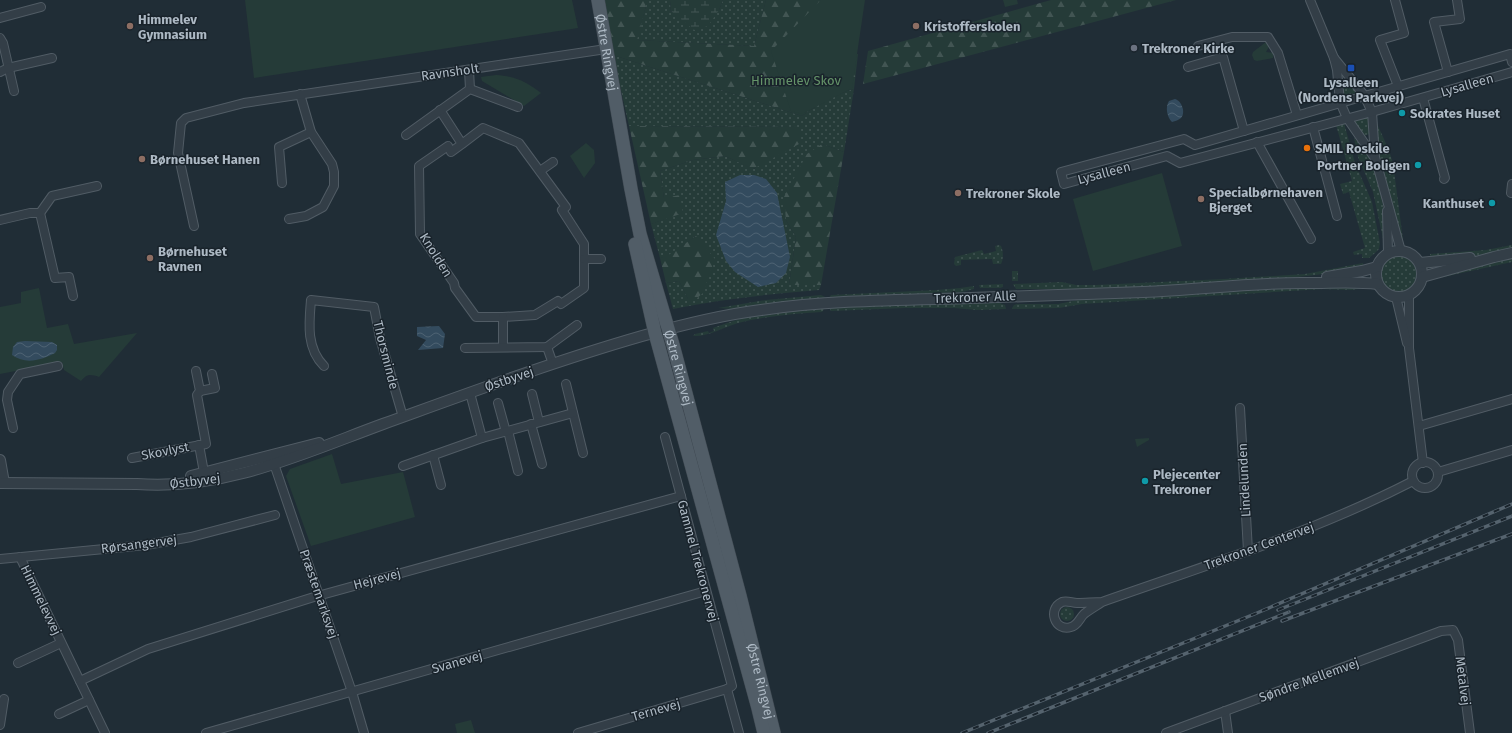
<svg xmlns="http://www.w3.org/2000/svg" width="1512" height="733" font-family="'Fira Sans',sans-serif">
	<defs>
		<pattern id="grass-dots" width="8" height="8" patternUnits="userSpaceOnUse"><rect width="8" height="8" fill="#253b38"/><path d="M2 2h.1M6 6h.1" fill="none" stroke="#425553" stroke-width="1.8" stroke-linecap="round"/></pattern>
		<pattern id="forest-firs" width="22" height="20" patternUnits="userSpaceOnUse"><rect width="22" height="20" fill="#253b38"/><path d="M5 1l3.5 6h-7zM16 11l3.5 6h-7z" fill="#425553"/></pattern>
		<pattern id="wetland-marsh" width="20" height="14" patternUnits="userSpaceOnUse"><rect width="20" height="14" fill="#253b38"/><path d="M1 5h8M5 5V1M11 12h8M15 12V8" fill="none" stroke="#425553"/></pattern>
		<pattern id="water-waves" width="16" height="10" patternUnits="userSpaceOnUse"><rect width="16" height="10" fill="#334b5e"/><path d="M0 5q4-4 8 0t8 0" fill="none" stroke="#4e6373"/></pattern>
	</defs>
	<rect width="100%" height="100%" fill="#202d36"/>
	<!-- grass -->
	<g fill="url(#grass-dots)">
		<path d="M646,0H670L671,12L719,10L723,0H766L754,46L636,40L646,6Z"/>
		<path d="M613,55L802,116C819,104 834,94 854,89L844,152L822,144L786,220L796,237L789,285H821L819,290C770,294 722,299 673,309L666,283L679,281L688,299L696,236L667,257L660,258L651,224L683,212L664,198L660,171L693,160L725,156L754,169L801,127L629,126Z"/>
		<path d="M1346,78L1359,92L1342,97L1341,81Z"/>
		<path d="M1370,116L1371,133L1364,136L1353,121Z"/>
		<path d="M1374,117L1388,148L1393,163L1403,240H1400L1375,146Z"/>
		<path d="M1344,123L1355,163L1372,202L1380,243L1379,249L1375,253L1369,258H1362V254L1354,255L1353,252L1365,248L1349,192L1343,194L1340,184L1352,181L1336,125Z"/>
		<path d="M1354,138L1371,157L1376,174L1384,210V243L1373,192L1358,157Z"/>
		<path d="M999,245L1001,246C1003,250 1004,259 1001,264H993L992,259L961,260V265L956,266L954,264L955,257L982,250L984,254L996,251L995,246Z"/>
		<path d="M1512,245V249L1469,257L1430,260V254L1486,250Z"/>
		<circle cx="1398" cy="275" r="19"/>
		<path d="M1512,258V262L1434,279V276Z"/>
		<path d="M1363,263L1364,268C1279,282 1192,287 1106,289C1079,290 1052,289 1024,289H1016L1013,284L1062,282L1076,285H1096L1224,279L1305,274Z"/>
		<rect x="1012" y="271" width="6" height="10"/>
		<path d="M1003,284V287L1000,288H980L979,285Z"/>
		<path d="M1323,285H1365V288L1351,290L1323,289L1082,304L1059,308L1012,309V308L1014,305L1017,304H1058L1078,300L1100,298L1241,291Z"/>
		<path d="M974,286V289L962,292L829,298L831,295L937,290L960,288Z"/>
		<path d="M821,295L825,297L824,299L733,309L718,308L766,300Z"/>
		<path d="M1000,303L1005,305L1006,309L977,310L954,308H905L831,311L829,307L929,304Z"/>
		<path d="M825,308L822,312C794,314 766,316 738,323C724,327 708,337 693,336L695,334L708,331L709,333L714,331L713,328C749,313 787,311 825,308Z"/>
		<circle cx="1067" cy="614" r="7"/>
	</g>
	<!-- forest -->
	<g fill="url(#forest-firs)">
		<path d="M603,0H646V6L637,40L754,46L766,0H848L778,47L858,54L854,89C834,94 819,104 802,116L613,55Z"/>
		<path d="M1051,0H1176L863,84L868,51Z"/>
		<path d="M629,126L801,127L799,144L753,169L725,156L693,160L660,171L664,198L680,195L683,213L651,224Z"/>
		<path d="M822,144L844,152L821,285H789L796,237L786,220L784,197L807,154Z"/>
		<path d="M696,236L715,259L703,293L696,299H688L679,281L666,283L660,258L667,256Z"/>
	</g>
	<!-- wetland -->
	<path fill="url(#wetland-marsh)" d="M670,0H723L719,10L708,26L694,30L671,11Z"/>
	<!-- park -->
	<g fill="#253b38">
		<path d="M245,0H572L578,28L254,78Z"/>
		<path d="M821,0H865L852,88L802,114L791,111L771,51Z"/>
		<path d="M1003,0H1017L1018,4L1005,7Z"/>
		<path d="M1266,42L1270,45L1266,52L1274,53L1273,58L1257,61L1254,60L1252,55L1253,52Z"/>
		<path d="M496,75C515,76 527,82 541,93L524,106L482,81L481,77Z"/>
		<path d="M586,143L594,150L595,163L584,178L570,156Z"/>
		<path d="M1162,173L1182,246L1093,271L1073,199Z"/>
		<path d="M39,288L47,328L68,324L74,344L137,333L99,377C90,374 87,374 81,381L64,370L62,362L0,374V307L21,303V292Z"/>
		<path d="M1149,438V440L1137,447L1135,439Z"/>
		<path d="M332,454L341,484L403,472L415,517L311,546L286,476L290,469Z"/>
		<path d="M471,720L475,733H457L455,724Z"/>
	</g>
	<!-- water -->
	<g fill="url(#water-waves)">
		<path d="M1175,99C1182,101 1186,113 1181,118C1179,120 1175,121 1172,122C1167,117 1165,107 1169,101Z"/>
		<path d="M740,175H754L766,179L777,193L790,257L786,273L776,283L758,287L735,272L726,261L716,235L726,201L725,182Z"/>
		<path d="M439,326L445,334L443,348L418,350L426,340L417,336V327Z"/>
		<path d="M25,341L52,342L57,345V350L55,353C41,360 26,365 12,355L13,347L17,342Z"/>
	</g>
	<g fill="none" stroke-linecap="round" stroke-linejoin="round">
		<defs>
			<g id="minor">
				<path d="M1310,0L1334,58L1337,70L1340,102L1347,118L1374,157"/>
				<path d="M1395,0L1404,33L1380,40L1398,86"/>
				<path d="M0,18L41,7"/>
				<path d="M0,38L3,43L14,91"/>
				<path d="M1198,46L1232,37H1268L1278,53L1297,115"/>
				<path d="M1334,58L1364,95L1372,112L1375,157L1401,251"/>
				<path d="M1512,62L1510,54L1195,145L1184,139L1061,172L1064,184L1167,156L1180,163L1372,112L1512,72"/>
				<path d="M1188,67L1223,57L1244,131"/>
				<path d="M469,70L470,89"/>
				<path d="M0,72L8,68L52,58"/>
				<path d="M1448,72L1434,22L1460,19L1457,0"/>
				<path d="M1423,98L1445,178L1444,179"/>
				<path d="M440,110L462,144L451,152L448,146L419,166L420,234L454,283L455,288L476,317H503L535,315L558,301L561,304L584,288V244L562,210L566,207L519,143L483,128L462,144"/>
				<path d="M1313,127L1337,216"/>
				<path d="M406,135L470,89L518,107"/>
				<path d="M1257,142L1311,239"/>
				<path d="M540,171L553,162"/>
				<path d="M282,183L279,147L311,132"/>
				<path d="M1511,193L1512,184"/>
				<path d="M1387,211L1388,253"/>
				<path d="M40,213L55,278L69,277L73,296"/>
				<path d="M289,219L306,216L323,207L334,186V172L332,164L311,132L300,94"/>
				<path d="M0,220L30,213H40L52,196L97,186"/>
				<path d="M194,226L178,153L181,123L186,118L244,103L606,49"/>
				<path d="M584,259H601"/>
				<path d="M1409,295V348L1423,463"/>
				<path d="M1396,297L1407,343"/>
				<path d="M503,317V347"/>
				<path d="M547,347L553,364"/>
				<path d="M465,348L547,347L577,325"/>
				<path d="M324,366C306,348 309,323 311,300L374,307L380,338L403,417"/>
				<path d="M566,384L583,453"/>
				<path d="M200,391L215,388L212,374"/>
				<path d="M470,393L482,438"/>
				<path d="M532,394L539,422"/>
				<path d="M498,403L506,432"/>
				<path d="M1240,408L1248,551"/>
				<path d="M531,424L542,464"/>
				<path d="M1419,426L1512,399"/>
				<path d="M13,428L7,400L8,392L20,374L58,366"/>
				<path d="M508,431L518,471"/>
				<path d="M199,445L205,478"/>
				<path d="M433,455L441,485"/>
				<path d="M132,458L206,444L197,395L200,391L196,371"/>
				<path d="M272,458L352,692L364,733"/>
				<circle cx="1425" cy="475" r="13"/>
				<path d="M403,466L482,438L573,413"/>
				<path d="M1438,472L1512,450"/>
				<path d="M20,557L105,733"/>
				<path d="M0,559L146,545L191,537L275,515"/>
				<path d="M1102,602C1094,602 1085,603 1077,603C1072,603 1067,600 1062,602C1047,609 1055,632 1071,627C1078,625 1079,619 1084,614C1089,610 1096,606 1102,602C1207,565 1314,532 1413,481"/>
				<path d="M18,663L61,643"/>
				<path d="M80,681L148,649L314,597L681,496"/>
				<path d="M727,689L739,733"/>
				<path d="M1225,711L1228,733"/>
				<path d="M59,714L89,700"/>
				<path d="M0,725L4,699"/>
				<path d="M206,733L706,591"/>
				<path d="M578,733L727,689L732,686L665,437"/>
				<path d="M1166,733L1441,631L1453,630L1458,640L1470,733"/>
			</g>
			<g id="tertiary">
				<circle cx="1399" cy="274" r="23"/>
				<path d="M1420,263L1470,258"/>
				<path d="M1327,277L1362,271L1377,267"/>
				<path d="M1422,277L1494,257L1512,253"/>
				<path d="M0,460L4,483"/>
				<path d="M191,476L319,443"/>
				<path d="M0,483L137,484C224,491 304,453 383,424C469,393 555,361 642,336C681,325 721,315 761,310C830,300 901,300 971,298C1028,296 1085,294 1143,292C1198,290 1253,282 1308,283C1332,283 1354,281 1378,284"/>
			</g>
			<g id="primary">
				<path id="s1" d="M598,0L631,189L640,234L673,345L740,596L774,733"/>
				<path d="M635,244L655,333L758,708L764,733"/>
			</g>
		</defs>
		<!-- minor casing -->
		<use href="#minor" stroke="#515c65" stroke-width="10"/>
		<!-- tertiary casing -->
		<use href="#tertiary" stroke="#515c65" stroke-width="12"/>
		<!-- primary casing -->
		<use href="#primary" stroke="#404a53" stroke-width="14"/>
		<!-- minor -->
		<use href="#minor" stroke="#333e47" stroke-width="8"/>
		<!-- tertiary -->
		<use href="#tertiary" stroke="#333e47" stroke-width="10"/>
		<!-- primary -->
		<use href="#primary" stroke="#515d67" stroke-width="13"/>
		<defs>
			<g id="rail">
				<path d="M1278,610L1512,516"/>
				<path d="M1282,621L1512,534"/>
				<path d="M962,733L1257,613L1512,504"/>
				<path d="M988,733L1289,612"/>
			</g>
		</defs>
		<!-- rail casing -->
		<use href="#rail" stroke="#55636e" stroke-width="3.5"/>
		<!-- rail -->
		<use href="#rail" stroke="#19232b" stroke-width="2" stroke-dasharray="6" stroke-linecap="butt"/>
	</g>
	<!-- markers -->
	<g fill="#8d6e63" stroke="#19232b" stroke-width="1.5">
		<circle cx="130" cy="26" r="4"/>
		<circle cx="916" cy="26" r="4"/>
		<circle cx="142" cy="159" r="4"/>
		<circle cx="958" cy="193" r="4"/>
		<circle cx="1201" cy="199" r="4"/>
		<circle cx="150" cy="258" r="4"/>
	</g>
	<circle fill="#6b7280" stroke="#19232b" stroke-width="1.5" cx="1134" cy="48" r="4"/>
	<rect fill="#1a4fb4" stroke="#19232b" stroke-width="1.5" x="1347" y="64" width="8" height="8" rx="2"/>
	<g fill="#0f9aa8" stroke="#19232b" stroke-width="1.5">
		<circle cx="1402" cy="113" r="4"/>
		<circle cx="1418" cy="165" r="4"/>
		<circle cx="1492" cy="203" r="4"/>
		<circle cx="1145" cy="481" r="4"/>
	</g>
	<circle fill="#e8710a" stroke="#19232b" stroke-width="1.5" cx="1307" cy="148" r="4"/>
	<g text-anchor="middle" dominant-baseline="central" stroke-width="3" stroke-linejoin="round" paint-order="stroke">
		<!-- poi labels -->
		<g font-size="13" font-weight="bold" fill="#adb9c4" stroke="#19232b" text-anchor="start">
			<text x="138" y="19">Himmelev<tspan x="138" dy="15">Gymnasium</tspan></text>
			<text x="924" y="26">Kristofferskolen</text>
			<text x="1142" y="48">Trekroner Kirke</text>
			<text x="1351" y="82" text-anchor="middle">Lysalleen<tspan x="1351" dy="15">(Nordens Parkvej)</tspan></text>
			<text x="1410" y="113">Sokrates Huset</text>
			<text x="1315" y="148">SMIL Roskile</text>
			<text x="150" y="159">Børnehuset Hanen</text>
			<text x="1410" y="165" text-anchor="end">Portner Boligen</text>
			<text x="1209" y="192">Specialbørnehaven<tspan x="1209" dy="15">Bjerget</tspan></text>
			<text x="966" y="193">Trekroner Skole</text>
			<text x="1484" y="203" text-anchor="end">Kanthuset</text>
			<text x="158" y="251">Børnehuset<tspan x="158" dy="15">Ravnen</tspan></text>
			<text x="1153" y="474">Plejecenter<tspan x="1153" dy="15">Trekroner</tspan></text>
		</g>
		<!-- street labels -->
		<g font-size="13" fill="#adb9c4" stroke="#19232b">
			<text stroke="none"><textPath href="#s1" startOffset="53">Østre Ringvej</textPath></text>
			<text transform="translate(450 72) rotate(-8)">Ravnsholt</text>
			<text transform="translate(1467 85) rotate(-16)">Lysalleen</text>
			<text transform="translate(1104 173) rotate(-15)">Lysalleen</text>
			<text transform="translate(436 255) rotate(58)">Knolden</text>
			<text transform="translate(975 297) rotate(-2)">Trekroner Alle</text>
			<text transform="translate(386 355) rotate(76)">Thorsminde</text>
			<text stroke="none"><textPath href="#s1" startOffset="377">Østre Ringvej</textPath></text>
			<text transform="translate(509 379) rotate(-19)">Østbyvej</text>
			<text transform="translate(165 451) rotate(-11)">Skovlyst</text>
			<text transform="translate(1244 480) rotate(-93)">Lindelunden</text>
			<text transform="translate(195 481) rotate(-7)">Østbyvej</text>
			<text transform="translate(139 544) rotate(-7)">Rørsangervej</text>
			<text transform="translate(1259 546) rotate(-20)">Trekroner Centervej</text>
			<text transform="translate(698 561) rotate(75)">Gammel Trekronervej</text>
			<text transform="translate(377 579) rotate(-15)">Hejrevej</text>
			<text transform="translate(319 594) rotate(71)">Præstemarksvej</text>
			<text transform="translate(41 600) rotate(64)">Himmelevvej</text>
			<text transform="translate(457 662) rotate(-16)">Svanevej</text>
			<text transform="translate(1309 680) rotate(-20)">Søndre Mellemvej</text>
			<text stroke="none"><textPath href="#s1" startOffset="701">Østre Ringvej</textPath></text>
			<text transform="translate(1463 681) rotate(83)">Metalvej</text>
			<text transform="translate(656 710) rotate(-16)">Ternevej</text>
		</g>
		<!-- park labels -->
		<g font-size="13" fill="#659369" stroke="#19232b">
			<text x="796" y="80">Himmelev Skov</text>
		</g>
	</g>
</svg>
